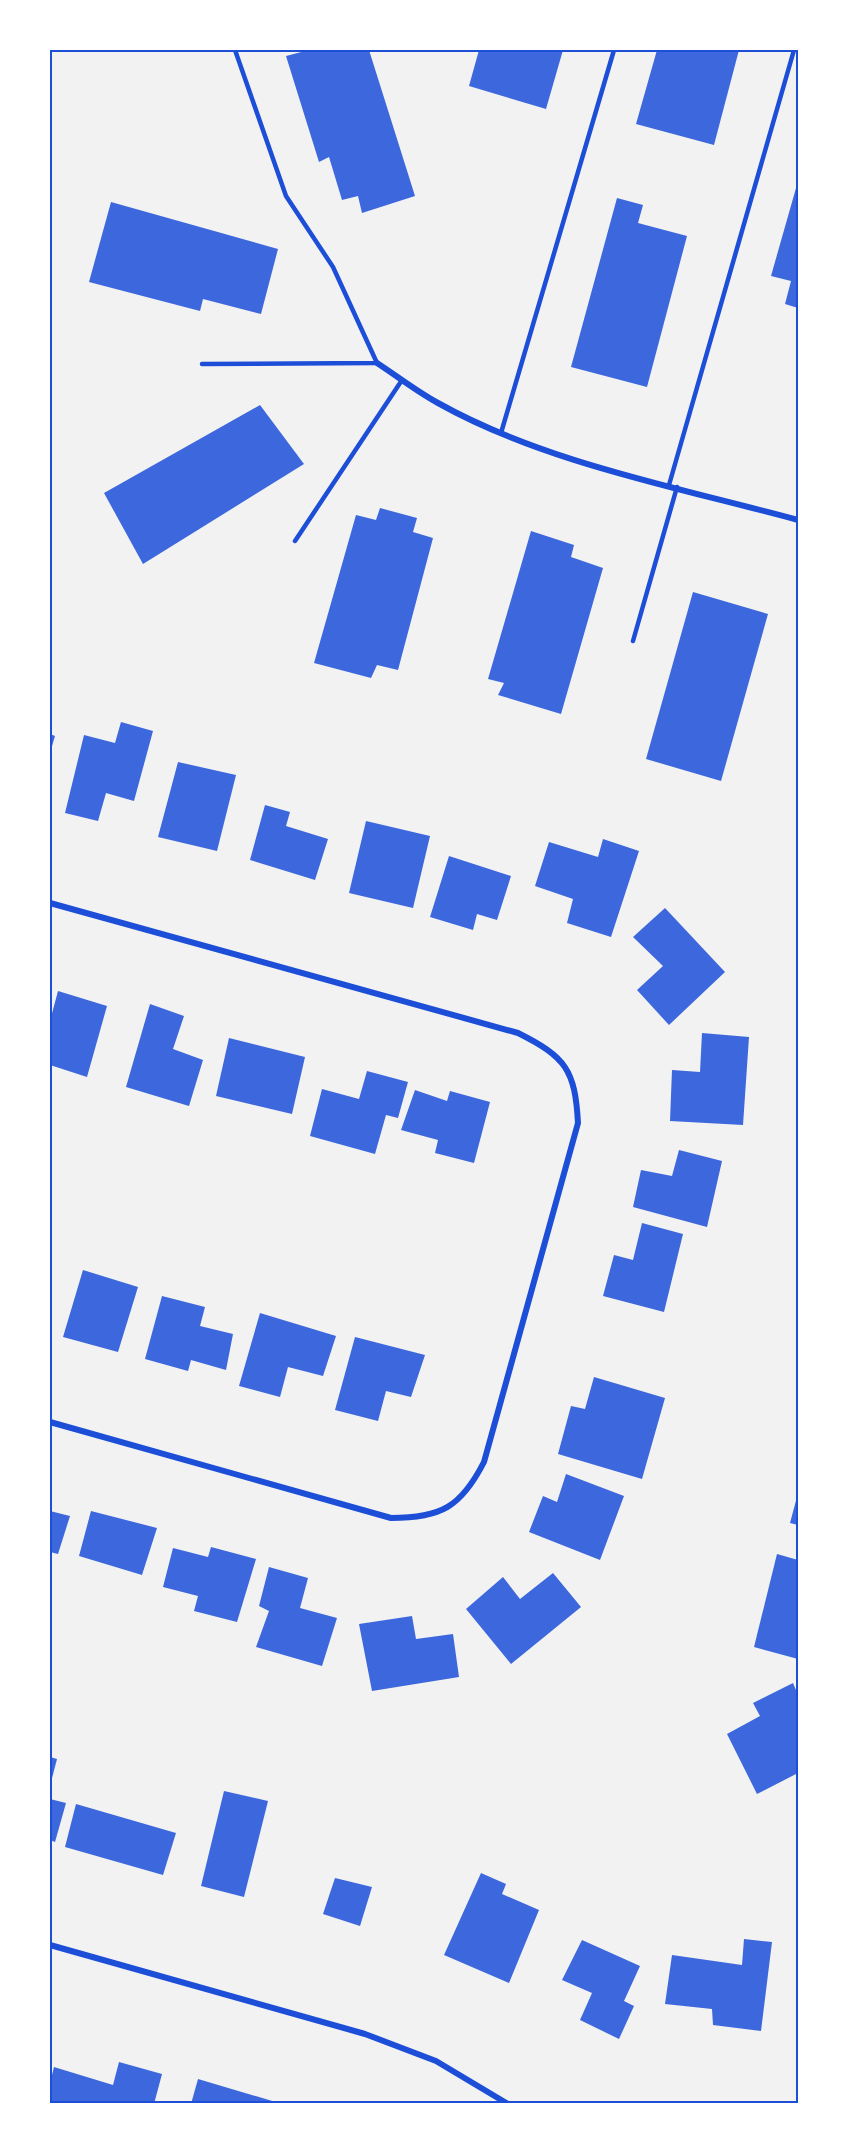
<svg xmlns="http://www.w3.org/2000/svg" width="848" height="2153" font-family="'Asap Condensed',sans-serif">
	<rect width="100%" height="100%" fill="#f2f2f2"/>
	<!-- building -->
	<g fill="#3d67dc">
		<path d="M309,50H369L415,196L362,213L358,196L342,200L329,157L319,162L286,56Z"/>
		<path d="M479,50H563L546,109L469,86Z"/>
		<path d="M657,50H739L714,145L636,124Z"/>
		<path d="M798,181V308L785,304L791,281L771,276Z"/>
		<path d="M617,198L643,205L638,223L687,236L647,387L571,367Z"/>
		<path d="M111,202L278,249L261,314L203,299L200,311L89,282Z"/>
		<path d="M260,405L304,464L143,564L104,493Z"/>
		<path d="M380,508L417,518L413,532L433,538L398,670L377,665L371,678L314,663L356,515L376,520Z"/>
		<path d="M531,531L574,545L571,557L603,568L561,714L498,695L504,683L488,679Z"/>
		<path d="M693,592L768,614L721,781L646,759Z"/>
		<path d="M121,722L153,731L134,801L106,793L98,821L65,813L84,735L115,743Z"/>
		<path d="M50,734L55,736L50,753Z"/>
		<path d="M178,762L236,775L217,851L158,837Z"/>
		<path d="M265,805L290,812L286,826L328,839L315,880L250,860Z"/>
		<path d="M366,821L430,836L413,908L349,893Z"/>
		<path d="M603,839L639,851L611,937L567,923L573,899L535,886L549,842L598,857Z"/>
		<path d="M449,856L511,876L497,920L477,914L473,930L430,917Z"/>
		<path d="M665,908L725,972L669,1025L637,990L663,966L633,937Z"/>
		<path d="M58,991L107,1006L87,1077L50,1065V1021Z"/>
		<path d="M150,1004L184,1016L173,1049L203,1060L189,1106L126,1087Z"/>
		<path d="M702,1033L749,1037L743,1125L670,1121L672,1070L700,1072Z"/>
		<path d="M229,1038L305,1057L292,1114L216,1096Z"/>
		<path d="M367,1071L408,1082L398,1118L386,1115L375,1154L310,1136L322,1089L359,1099Z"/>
		<path d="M415,1090L447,1101L450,1091L490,1102L474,1163L435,1153L438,1140L401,1130Z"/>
		<path d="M679,1150L722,1161L707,1227L633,1207L641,1170L672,1176Z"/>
		<path d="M642,1223L683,1234L664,1312L603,1296L614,1255L633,1260Z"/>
		<path d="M83,1270L138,1287L118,1352L63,1337Z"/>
		<path d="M162,1296L205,1307L200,1326L233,1334L226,1370L191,1360L188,1371L145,1359Z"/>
		<path d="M260,1313L336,1336L323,1376L288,1367L280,1397L239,1386Z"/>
		<path d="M355,1337L425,1355L411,1397L386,1391L378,1421L335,1410Z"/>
		<path d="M594,1377L665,1398L642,1479L558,1454L571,1406L585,1409Z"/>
		<path d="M566,1474L624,1496L600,1560L529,1532L543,1496L557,1502Z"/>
		<path d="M798,1493V1525L790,1523Z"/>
		<path d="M50,1511L70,1516L58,1554L50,1552Z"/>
		<path d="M91,1511L157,1528L142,1575L79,1556Z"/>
		<path d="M211,1547L256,1559L237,1622L194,1611L198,1596L163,1587L173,1548L208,1557Z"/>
		<path d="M777,1554L798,1560V1659L754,1647Z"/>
		<path d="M269,1567L308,1578L300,1608L337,1618L322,1666L256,1647L269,1611L259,1606Z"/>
		<path d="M553,1573L581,1607L511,1664L466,1609L503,1577L520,1599Z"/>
		<path d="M412,1616L416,1639L453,1634L459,1677L372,1691L359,1624Z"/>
		<path d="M793,1683L798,1695V1773L757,1794L727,1734L760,1716L753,1703Z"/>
		<path d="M50,1757L57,1759L50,1786Z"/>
		<path d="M224,1791L268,1801L244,1897L201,1886Z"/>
		<path d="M50,1799L66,1803L55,1842L50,1840Z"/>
		<path d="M76,1804L176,1833L163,1875L65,1847Z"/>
		<path d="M481,1873L506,1884L502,1894L539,1910L509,1983L444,1955Z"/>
		<path d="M335,1878L372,1887L360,1926L323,1914Z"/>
		<path d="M744,1939L772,1942L761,2031L713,2025L712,2009L665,2004L672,1955L742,1965Z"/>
		<path d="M582,1940L640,1966L624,2001L634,2006L619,2039L580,2020L592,1993L562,1980Z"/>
		<path d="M119,2062L162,2074L154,2104H50V2083L54,2067L113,2085Z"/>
		<path d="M198,2079L279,2103V2104H191Z"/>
	</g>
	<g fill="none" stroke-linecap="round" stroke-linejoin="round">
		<!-- service -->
		<g stroke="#1d4ed8" stroke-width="4.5">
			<path d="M202,364L377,363L333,267L286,196L235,50"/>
			<path d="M501,433L614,50"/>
			<path d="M669,485L794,50"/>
			<path d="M295,541L402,380"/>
			<path d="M633,641L677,487"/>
		</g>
		<!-- minor -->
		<g stroke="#1d4ed8" stroke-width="6">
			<path d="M377,363C397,376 416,391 438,403C545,463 681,488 798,520"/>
			<path d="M50,903L518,1033C566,1057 575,1070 578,1123L484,1462C461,1507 441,1518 391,1518L50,1422"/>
			<path d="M50,1945L365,2034L436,2061L508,2104"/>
		</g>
	</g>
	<!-- border -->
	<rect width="848" height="2153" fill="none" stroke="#ffffff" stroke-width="102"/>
	<rect x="51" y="51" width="746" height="2051" fill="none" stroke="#1d4ed8" stroke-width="2"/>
</svg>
